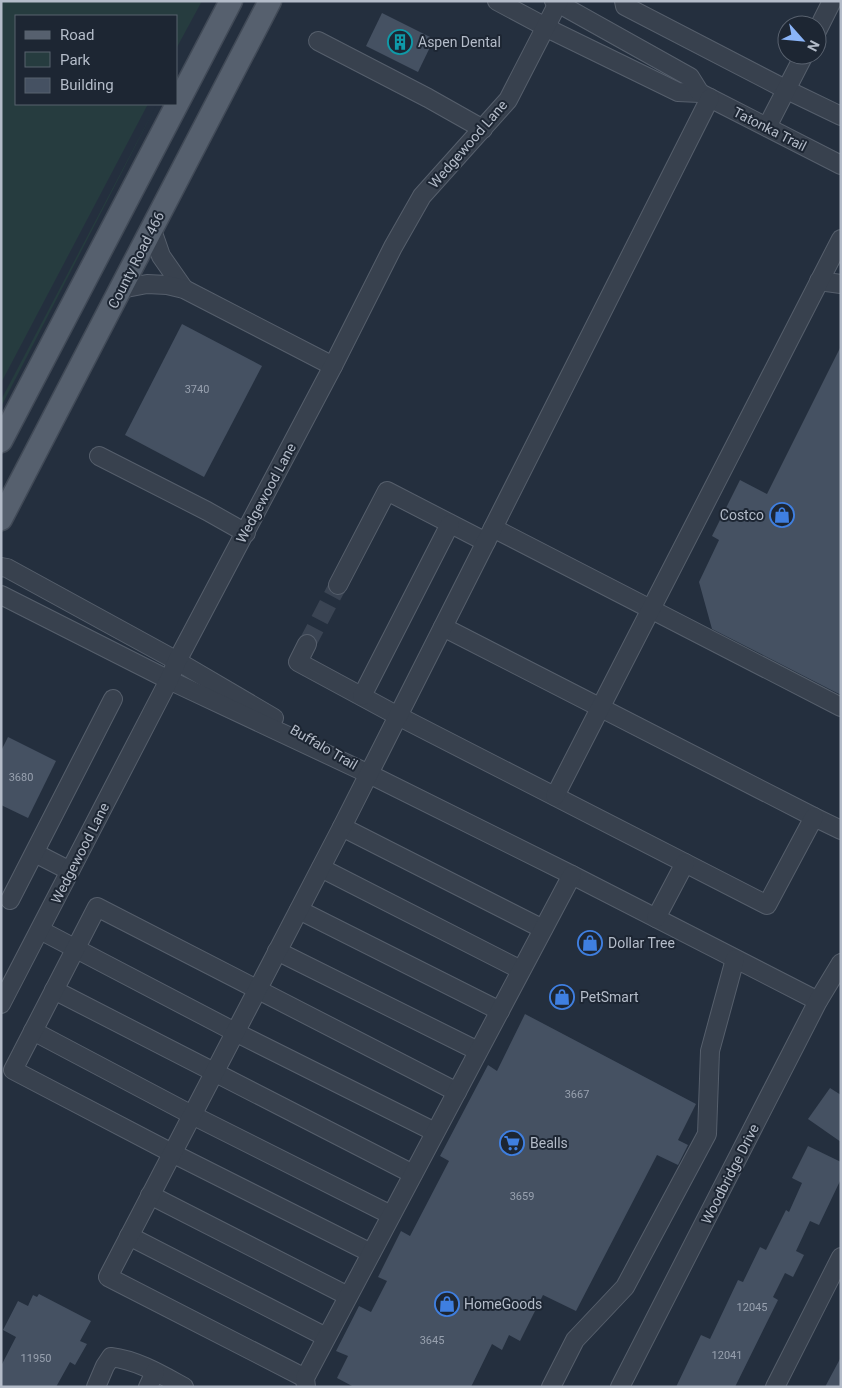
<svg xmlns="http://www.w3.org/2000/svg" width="842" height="1388" font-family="Roboto,sans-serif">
	<rect width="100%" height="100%" fill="#242f3e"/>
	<!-- green -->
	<g fill="#263c3f">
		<path d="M1,1H202L176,49V16H16V104H148L1,383Z"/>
		<path d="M157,104L1,407V400Z"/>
	</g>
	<!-- building -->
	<g fill="#455162">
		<path d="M382,13L434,39L418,72L366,46Z"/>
		<path d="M182,324L262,366L204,477L125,435Z"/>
		<path d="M841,346V695L712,629L699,582L719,540L712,536L740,480L767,494Z"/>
		<path d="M8,737L56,761L28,818L1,805V751Z"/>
		<path d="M525,1014L696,1104L678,1140L688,1145L678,1165L657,1155L576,1311L543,1295L520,1341L509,1335L502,1350L492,1344L471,1387H354L337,1378L348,1356L336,1351L359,1306L371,1312L387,1281L378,1277L401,1231L410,1236L449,1161L440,1156L488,1065L497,1071Z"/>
		<path d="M830,1088L841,1095V1142L808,1119Z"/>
		<path d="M808,1146L841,1162V1179L819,1225L810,1221L796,1251L804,1255L793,1277L785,1273L773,1297L778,1300L735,1387H676L701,1335L710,1339L738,1280L743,1282L760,1247L766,1250L786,1210L789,1212L802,1183L792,1178Z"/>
		<path d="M39,1294L91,1321L80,1341L87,1344L75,1365L70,1362L56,1387H1V1366L16,1337L3,1330L18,1301L28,1306L33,1295L37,1297Z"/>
		<path d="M841,1357V1387H825Z"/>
	</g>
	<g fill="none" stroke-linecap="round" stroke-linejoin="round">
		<!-- minor-tunnel -->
		<path stroke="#3a4453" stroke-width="18" stroke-dasharray="18 9" stroke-linecap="butt" d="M307,644L338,585"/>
		<defs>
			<g id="minor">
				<path d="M497,1L555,32L678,92L700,93L841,165"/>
				<path d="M554,1L690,77L700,93"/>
				<path d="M624,1L625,6L787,90L841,116"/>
				<path d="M817,31L832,1"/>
				<path d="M318,41L428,98L483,129"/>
				<path d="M767,127L804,55"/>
				<path d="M152,230L161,256L184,289"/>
				<path d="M819,281L841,284"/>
				<path d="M121,289L147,284L167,285L184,289L333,366"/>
				<path d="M99,456L207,511L246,533"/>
				<path d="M493,528L841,707"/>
				<path d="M1,567L7,568L177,661L274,718"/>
				<path d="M338,585L387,491L486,542"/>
				<path d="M1,595L169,680L369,774L572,875L818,1001"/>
				<path d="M443,627L814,817L841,830"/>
				<path d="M307,644L298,662L398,716L767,905L814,817"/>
				<path d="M362,696L450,524"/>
				<path d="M555,796L841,239"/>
				<path d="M342,827L543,929"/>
				<path d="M35,853L70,871"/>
				<path d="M321,868L521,970"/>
				<path d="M10,900L113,699"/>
				<path d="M299,910L500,1011"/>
				<path d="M656,918L685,863"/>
				<path d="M40,930L235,1032L435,1132"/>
				<path d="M277,951L478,1051"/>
				<path d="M54,990L413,1174"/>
				<path d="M1,1004L169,680L177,661L333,366L393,247L422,196L508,100L559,1"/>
				<path d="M33,1031L192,1115L391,1215"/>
				<path d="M150,1195L348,1296"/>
				<path d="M129,1236L326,1337"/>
				<path d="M371,1253L172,1153L13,1070L97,907L457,1092"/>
				<path d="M305,1378L108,1277L342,827L710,98"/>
				<path d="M96,1387L105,1366L111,1357C137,1360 162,1375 184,1387"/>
				<path d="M148,1387L155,1372"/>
				<path d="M306,1387L305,1378L572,875"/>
				<path d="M551,1387L575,1340L625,1287L707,1134L710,1051L735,959"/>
				<path d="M620,1387L818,1001L841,963"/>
				<path d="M775,1387L841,1257"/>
			</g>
			<g id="major">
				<path d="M1,441L231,1"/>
				<path d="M1,519L270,1"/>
			</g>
		</defs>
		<!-- minor casing -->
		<use href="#minor" stroke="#565f6c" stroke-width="20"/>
		<!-- major casing -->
		<use href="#major" stroke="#414a57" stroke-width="25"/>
		<!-- minor -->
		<use href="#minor" stroke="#38414e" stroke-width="18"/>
		<!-- major -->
		<use href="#major" stroke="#56606e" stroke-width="22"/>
	</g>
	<!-- icons -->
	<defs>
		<symbol id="building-ring" viewBox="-11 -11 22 22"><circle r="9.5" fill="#1d2633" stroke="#0f9aa8" stroke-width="1.5"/><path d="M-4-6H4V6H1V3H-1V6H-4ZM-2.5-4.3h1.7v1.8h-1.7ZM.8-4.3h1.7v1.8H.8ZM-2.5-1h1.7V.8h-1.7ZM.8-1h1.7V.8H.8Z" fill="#0f9aa8"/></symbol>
		<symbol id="shop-ring" viewBox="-11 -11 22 22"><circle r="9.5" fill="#1d2633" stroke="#3f7fe0" stroke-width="1.5"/><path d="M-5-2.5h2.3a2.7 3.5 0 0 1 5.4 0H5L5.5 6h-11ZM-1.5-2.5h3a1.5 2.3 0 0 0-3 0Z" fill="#3f7fe0"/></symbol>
		<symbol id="supermarket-ring" viewBox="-11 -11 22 22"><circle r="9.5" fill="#1d2633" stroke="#3f7fe0" stroke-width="1.5"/><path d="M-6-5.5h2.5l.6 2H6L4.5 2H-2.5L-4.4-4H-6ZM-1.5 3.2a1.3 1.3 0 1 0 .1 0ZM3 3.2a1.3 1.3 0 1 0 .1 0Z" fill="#3f7fe0"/></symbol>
	</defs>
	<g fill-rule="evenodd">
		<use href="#building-ring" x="386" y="28" width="28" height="28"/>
		<use href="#shop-ring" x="768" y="501" width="28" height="28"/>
		<use href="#shop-ring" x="576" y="929" width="28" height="28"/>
		<use href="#shop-ring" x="548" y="983" width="28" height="28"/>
		<use href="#supermarket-ring" x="498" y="1129" width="28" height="28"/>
		<use href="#shop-ring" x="433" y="1290" width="28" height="28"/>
	</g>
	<g text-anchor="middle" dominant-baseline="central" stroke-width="4" stroke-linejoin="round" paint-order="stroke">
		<!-- number labels -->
		<g font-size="11" fill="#98a1af">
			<text x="197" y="389">3740</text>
			<text x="21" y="777">3680</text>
			<text x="577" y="1094">3667</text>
			<text x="522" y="1196">3659</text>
			<text x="752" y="1307">12045</text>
			<text x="432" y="1340">3645</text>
			<text x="727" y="1355">12041</text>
			<text x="36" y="1358">11950</text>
		</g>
		<!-- poi labels -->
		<g font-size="14" fill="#b4bcc9" stroke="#1d2633" text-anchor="start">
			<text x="418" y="42">Aspen Dental</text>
			<text x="764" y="515" text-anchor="end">Costco</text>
			<text x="608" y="943">Dollar Tree</text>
			<text x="580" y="997">PetSmart</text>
			<text x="530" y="1143">Bealls</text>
			<text x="464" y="1304">HomeGoods</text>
		</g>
		<!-- street labels -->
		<g font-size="14" fill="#b4bcc9" stroke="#1d2633">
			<text transform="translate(770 129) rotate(27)">Tatonka Trail</text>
			<text transform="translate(468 144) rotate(-49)">Wedgewood Lane</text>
			<text transform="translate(136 260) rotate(-63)">County Road 466</text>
			<text transform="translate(266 493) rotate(-62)">Wedgewood Lane</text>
			<text transform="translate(324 747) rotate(30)">Buffalo Trail</text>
			<text transform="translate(80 853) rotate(-63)">Wedgewood Lane</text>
			<text transform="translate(730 1174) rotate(-63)">Woodbridge Drive</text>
		</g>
	</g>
	<!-- border -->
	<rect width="842" height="1388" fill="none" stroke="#b4bcc9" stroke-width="5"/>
	<!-- legend -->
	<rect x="15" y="15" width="162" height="90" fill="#1d2633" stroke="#59626f"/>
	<rect x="25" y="31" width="25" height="8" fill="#56606e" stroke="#59626f"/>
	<text x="60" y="40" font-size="15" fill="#b4bcc9">Road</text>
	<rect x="25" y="52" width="25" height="15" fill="#263c3f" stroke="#59626f"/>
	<text x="60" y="65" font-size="15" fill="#b4bcc9">Park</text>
	<rect x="25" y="78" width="25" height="15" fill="#455162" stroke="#59626f"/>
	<text x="60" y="90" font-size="15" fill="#b4bcc9">Building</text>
	<!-- north arrow -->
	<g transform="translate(802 40) rotate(117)"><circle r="24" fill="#1d2633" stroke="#59626f"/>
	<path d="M0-4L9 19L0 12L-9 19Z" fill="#8ab4f8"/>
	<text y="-8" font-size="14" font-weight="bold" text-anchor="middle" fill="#b4bcc9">N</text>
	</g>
</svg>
